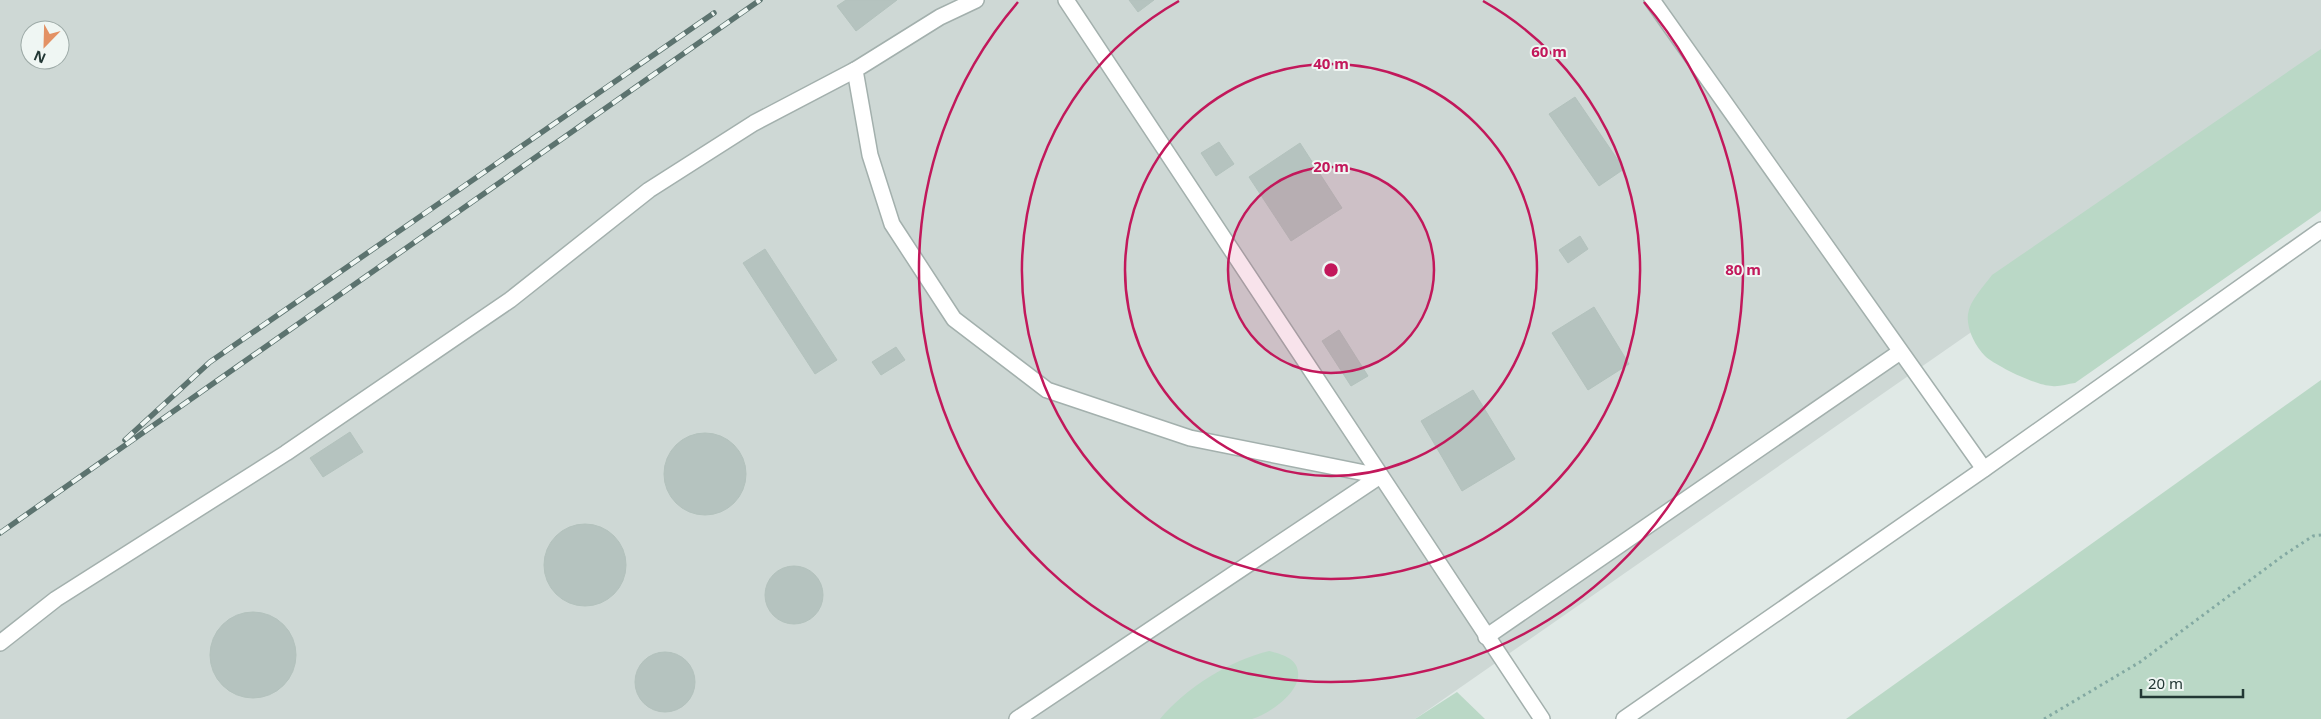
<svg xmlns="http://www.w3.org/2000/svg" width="2321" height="719" font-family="'Noto Sans',sans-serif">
	<rect width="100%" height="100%" fill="#e0e9e6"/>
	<!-- built -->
	<path fill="#ced8d5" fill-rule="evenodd" d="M0,0H2321V89L1415,719H0ZM30,30H60V60H30Z"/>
	<!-- green -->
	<g fill="#bad8c6">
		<path d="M2321,49V211L2075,383C2067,384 2059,387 2052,386C2037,386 1996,366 1985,356C1975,346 1966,328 1968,314C1970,300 1984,286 1992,275Z"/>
		<path d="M2321,380V719H1846Z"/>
		<path d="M1269,651C1281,654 1297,658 1298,672C1301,692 1269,714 1252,719C1246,719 1236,719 1229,719C1206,719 1183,719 1160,719C1187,687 1229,661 1269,651Z"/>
		<path d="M1457,692L1485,719H1415Z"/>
	</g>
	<!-- building -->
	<g fill="#b5c3bf" stroke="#b3c2bd">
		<path d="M846,0H897L856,31L837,6Z"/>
		<path d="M1129,0H1154L1138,12Z"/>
		<path d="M1575,97L1624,169L1599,186L1549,114Z"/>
		<path d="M1219,142L1234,164L1216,176L1201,153Z"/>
		<path d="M1300,143L1342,208L1291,241L1249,177Z"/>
		<path d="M1580,236L1588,249L1568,263L1559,250Z"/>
		<path d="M765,249L837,360L815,374L743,263Z"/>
		<path d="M1594,307L1629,364L1588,390L1552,333Z"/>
		<path d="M1339,330L1368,376L1351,386L1322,341Z"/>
		<path d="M896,347L905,360L881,375L872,362Z"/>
		<path d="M1473,390L1515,459L1462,491L1421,421Z"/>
		<path d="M350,432L363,452L323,477L310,458Z"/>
		<circle cx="705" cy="474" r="41"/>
		<circle cx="585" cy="565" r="41"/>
		<circle cx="794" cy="595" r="29"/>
		<circle cx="253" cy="655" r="43"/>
		<circle cx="665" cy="682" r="30"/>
	</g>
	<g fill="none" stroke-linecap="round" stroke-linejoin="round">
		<defs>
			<g id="lane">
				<path d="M976,0L940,17L855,70L870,155L892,224L954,319L1047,390L1190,438L1380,476"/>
				<path d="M1066,0L1542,719"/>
				<path d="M1652,0L1984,469"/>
				<path d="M1486,637L1900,352"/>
				<path d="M0,643L56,599L286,453L510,300L649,190L754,123L855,70"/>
				<path d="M1017,719L1380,476"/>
			</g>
			<path id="street" d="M1624,719L1984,469L2321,230"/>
		</defs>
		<!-- lane casing -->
		<use href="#lane" stroke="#a3b0ad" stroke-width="18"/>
		<!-- street casing -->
		<use href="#street" stroke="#a3b0ad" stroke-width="18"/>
		<!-- path -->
		<path stroke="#83a9a2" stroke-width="3" stroke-dasharray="2.5 4" stroke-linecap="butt" d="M2044,719L2140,662L2284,555L2313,536L2321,535"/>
		<!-- lane -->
		<use href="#lane" stroke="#fff" stroke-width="15"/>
		<!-- street -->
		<use href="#street" stroke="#fff" stroke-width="15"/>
		<defs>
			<g id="rail">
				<path d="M125,440L210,362L714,13"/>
				<path d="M0,533L760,0"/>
			</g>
		</defs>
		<!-- rail casing -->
		<use href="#rail" stroke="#5c736f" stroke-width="5.5"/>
		<!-- rail -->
		<use href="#rail" stroke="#eff6f3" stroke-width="4" stroke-dasharray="11" stroke-linecap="butt"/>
	</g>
	<!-- distance rings -->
	<circle cx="1331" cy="270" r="103" fill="#c2185b" fill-opacity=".12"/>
	<g fill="none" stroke="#c2185b" stroke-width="2.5">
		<circle cx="1331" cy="270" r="103"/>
		<circle cx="1331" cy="270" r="206"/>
		<path d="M1483 1A309 309 0 1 1 1179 1"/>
		<path d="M1644 2A412 412 0 1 1 1018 2"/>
	</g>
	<circle cx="1331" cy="270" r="8" fill="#c2185b" stroke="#eff6f3" stroke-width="2.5"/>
	<g font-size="15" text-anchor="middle" font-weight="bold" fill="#c2185b" stroke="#eff6f3" stroke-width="4" stroke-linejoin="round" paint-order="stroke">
		<text x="1549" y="57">60 m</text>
		<text x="1331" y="69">40 m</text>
		<text x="1331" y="172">20 m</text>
		<text x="1743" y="275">80 m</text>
	</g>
	<!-- north arrow -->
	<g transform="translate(45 45) rotate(203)"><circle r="24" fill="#eff6f3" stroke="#9daaa7"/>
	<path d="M0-4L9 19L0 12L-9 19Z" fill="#e39164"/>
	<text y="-8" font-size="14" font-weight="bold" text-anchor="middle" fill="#223734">N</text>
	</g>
	<!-- scale -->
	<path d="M2141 689v8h102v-8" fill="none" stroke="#223734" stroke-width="2.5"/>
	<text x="2148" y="689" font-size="15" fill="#223734" stroke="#eff6f3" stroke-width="4" paint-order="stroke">20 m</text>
</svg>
